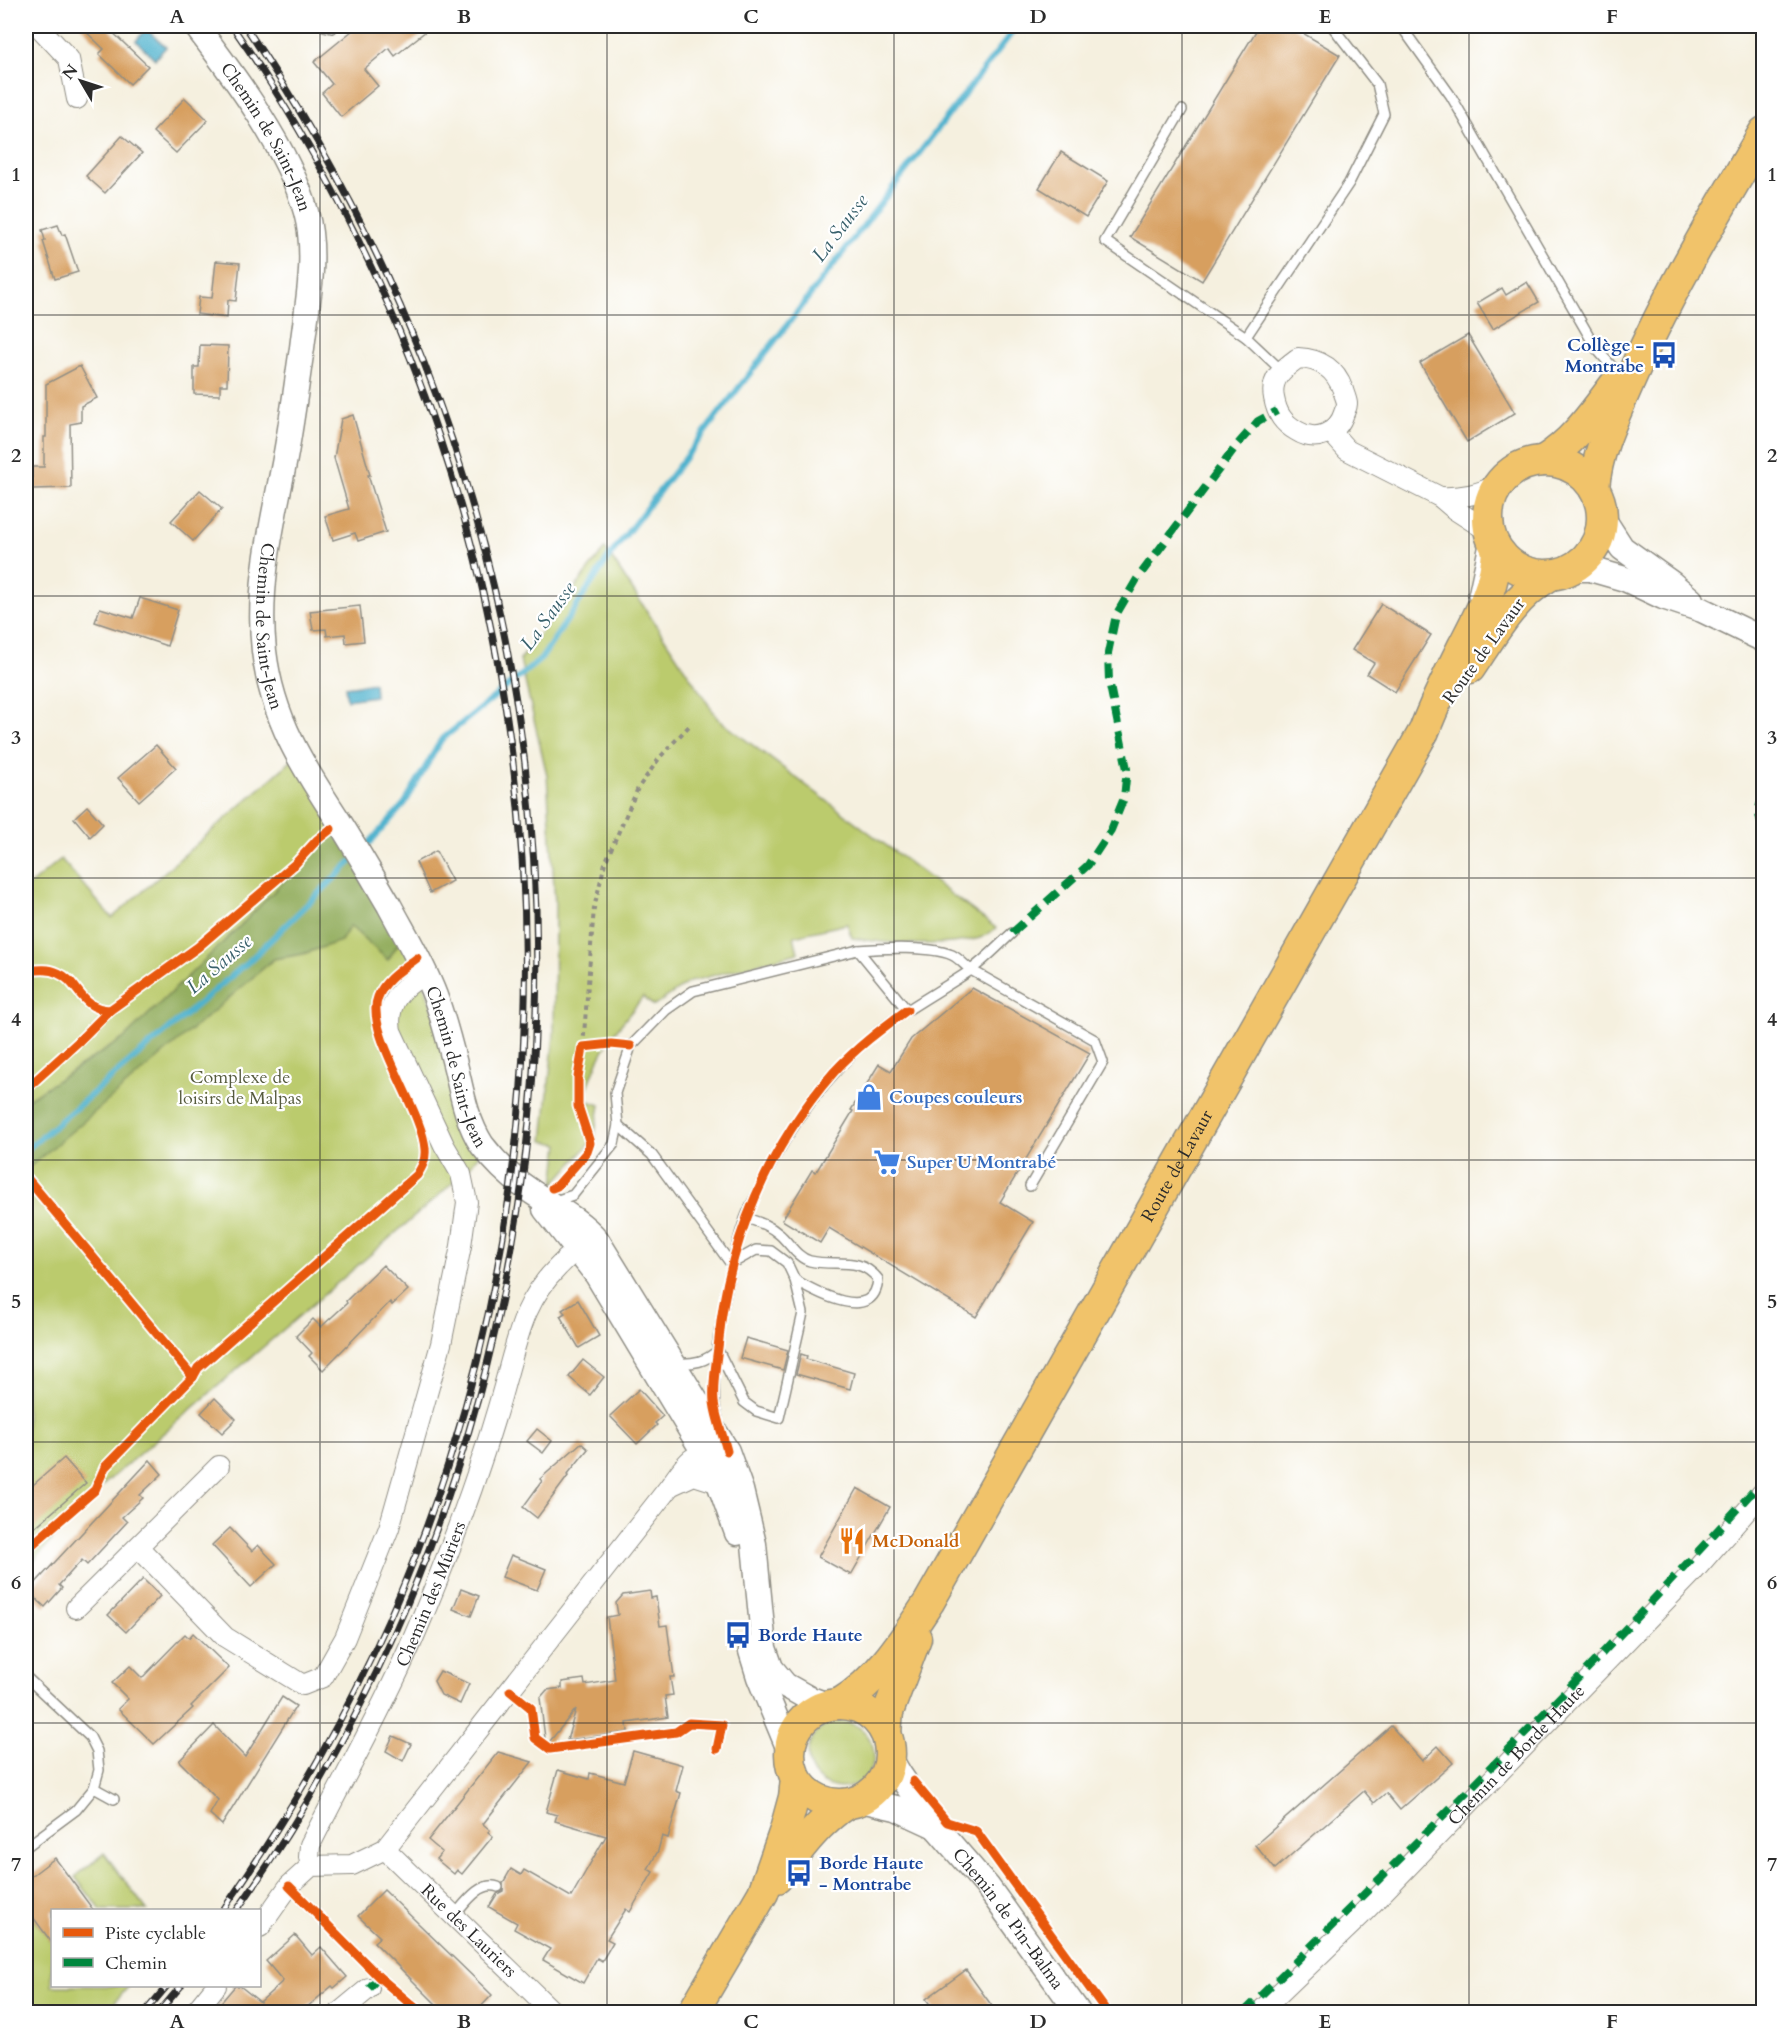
<svg xmlns="http://www.w3.org/2000/svg" width="1789" height="2038" font-family="Cardo,serif">
	<rect width="100%" height="100%" fill="#fff"/>
	<filter id="ink" filterUnits="userSpaceOnUse"><feTurbulence type="fractalNoise" baseFrequency=".0167" numOctaves="2"/><feDisplacementMap in="SourceGraphic" scale="12" xChannelSelector="R" yChannelSelector="G"/><feConvolveMatrix kernelMatrix="1 2 1 2 8 2 1 2 1" color-interpolation-filters="sRGB"/></filter>
	<filter id="wash" filterUnits="userSpaceOnUse"><feTurbulence type="fractalNoise" baseFrequency=".008" numOctaves="4" result="noise"/><feDisplacementMap in="SourceGraphic" scale="24" xChannelSelector="R" yChannelSelector="G"/><feGaussianBlur stdDeviation="1.35" result="paint"/><feColorMatrix in="noise" values="0 0 0 0 0 0 0 0 0 0 0 0 0 0 0 0 0 1.4 0 .05"/><feComposite in="paint" operator="in"/></filter>
	<g filter="url(#wash)">
		<rect width="100%" height="100%" fill="#f5f0df"/>
		<!-- green -->
		<g fill="#bbcb6d" stroke="#737b4c" stroke-width="1.5">
			<path d="M605,548L718,719L996,928C991,932 985,936 980,938C945,948 889,944 852,938L847,924L794,936L798,953L689,982L654,1006L643,997L610,1038L598,1061L583,1099L600,1105L594,1139L554,1184L559,1144L543,1141L554,1034L555,903L547,775L520,660Z"/>
			<path d="M297,756L405,933L484,1147L469,1168L436,1198L87,1499L26,1570V888L61,859L112,918Z"/>
			<circle cx="841" cy="1755" r="33"/>
			<path d="M104,1853L147,1910H101L75,1877Z"/>
			<path d="M33,1917L52,1943V1986H129L106,2012H26V1923Z"/>
		</g>
		<!-- forest -->
		<path fill="#94af60" stroke="#606d46" stroke-width="1.5" d="M340,823L405,933L388,960L350,926L341,941L303,954L274,959L222,1004L26,1170V1100L123,1039L244,922Z"/>
		<!-- water -->
		<g fill="#4fb2ce" stroke="#3d6e7c" stroke-width="1.5">
			<path d="M146,29L166,47L155,59L136,41Z"/>
			<path d="M374,683L375,696L347,700L345,687Z"/>
		</g>
		<g fill="none" stroke-linecap="round" stroke-linejoin="round">
			<!-- stream -->
			<g stroke="#4fb2ce" stroke-width="6">
				<path d="M364,849L405,803L441,740L541,659L611,554L1017,26"/>
				<path d="M26,1150L248,962L354,859"/>
			</g>
		</g>
		<g id="blocks">
			<!-- building -->
			<g fill="#d79f5f">
				<path d="M80,26H106L148,66L130,84L99,54L104,49Z"/>
				<path d="M358,26H432L395,56L389,48L364,69L378,86L341,117L322,93L332,84L314,62Z"/>
				<path d="M1259,26H1291L1340,55L1202,281L1130,237Z"/>
				<path d="M185,98L208,120L176,153L153,132Z"/>
				<path d="M122,136L142,153L105,193L86,176Z"/>
				<path d="M1061,152L1108,181L1086,217L1039,188Z"/>
				<path d="M58,225L62,235L65,234L78,272L55,279L43,241L45,240L42,230Z"/>
				<path d="M216,261L240,263L236,301L228,300L227,318L197,314L199,297L212,298Z"/>
				<path d="M1527,282L1539,302L1493,329L1477,303L1502,288L1506,295Z"/>
				<path d="M1468,335L1515,413L1467,442L1420,363Z"/>
				<path d="M200,345L228,346L227,385H220V395L194,394V367H199Z"/>
				<path d="M80,366L97,398L81,406V422L70,424L71,488L32,489V467H44V437H46V384Z"/>
				<path d="M353,415L370,475H368L386,532L358,541L355,533L333,540L325,516L349,509L334,458L341,419Z"/>
				<path d="M200,490L222,509L193,541L171,521Z"/>
				<path d="M140,598L178,610L167,646L95,622L100,608L133,618Z"/>
				<path d="M1381,604L1431,635L1395,692L1367,674L1374,663L1352,650Z"/>
				<path d="M360,606L364,641L346,643L345,634L327,636L326,629L313,630L310,611Z"/>
				<path d="M156,745L176,768L139,801L118,778Z"/>
				<path d="M87,806L103,824L90,837L74,818Z"/>
				<path d="M436,851L452,881L430,893L416,862Z"/>
				<path d="M972,988L1090,1053L1000,1202L1033,1222L976,1317L829,1228L820,1243L782,1220L812,1170L816,1172L853,1111L851,1110L879,1064L891,1071L911,1039Z"/>
				<path d="M383,1265L408,1290L392,1305L390,1302L323,1370L309,1356L312,1353L296,1336L313,1319L321,1327L347,1303L346,1301Z"/>
				<path d="M578,1300L599,1336L579,1348L560,1316L565,1313L562,1310Z"/>
				<path d="M746,1338L788,1350L783,1370L740,1358Z"/>
				<path d="M801,1354L807,1356L806,1359L854,1373L850,1389L796,1374Z"/>
				<path d="M583,1360L604,1377L590,1395L569,1377Z"/>
				<path d="M639,1389L663,1416L655,1423L657,1425L637,1444L610,1416Z"/>
				<path d="M215,1398L236,1419L222,1433L201,1413Z"/>
				<path d="M537,1429L552,1441L543,1453L527,1441Z"/>
				<path d="M581,1443L588,1449L567,1475L568,1476L537,1518L523,1507L542,1481L540,1479Z"/>
				<path d="M64,1458L86,1483L26,1535V1491Z"/>
				<path d="M150,1460L162,1474L140,1495L143,1498L122,1517L127,1522L87,1565L82,1560L59,1585L62,1588L45,1607L28,1591Z"/>
				<path d="M857,1488L890,1507L851,1575L818,1557Z"/>
				<path d="M230,1528L252,1551L258,1545L276,1564L251,1587L212,1545Z"/>
				<path d="M511,1555L546,1569L537,1590L502,1577Z"/>
				<path d="M143,1579L160,1596L126,1632L108,1615Z"/>
				<path d="M461,1589L479,1596L471,1616L453,1609Z"/>
				<path d="M650,1591L651,1598L656,1597L660,1626L667,1625L674,1677H670L673,1695L665,1696L668,1717L627,1723L628,1732L567,1740L576,1709L546,1746L540,1698L547,1690L562,1688V1682L584,1679L585,1685L615,1680L607,1617L618,1615L616,1603L623,1595Z"/>
				<path d="M193,1633L229,1668L191,1706L193,1708L154,1744L118,1709L128,1699L112,1683L130,1666L142,1678L185,1634L189,1638Z"/>
				<path d="M440,1671L469,1684L460,1704L441,1695L434,1681Z"/>
				<path d="M282,1697L296,1706L222,1825L210,1814L218,1800L179,1761L214,1725L245,1757Z"/>
				<path d="M1391,1726L1422,1761L1438,1746L1453,1763L1400,1810L1386,1793L1374,1803L1364,1791L1275,1869L1255,1845Z"/>
				<path d="M393,1736L411,1744L403,1761L386,1751Z"/>
				<path d="M633,1751L683,1765L676,1791L681,1793L668,1838L662,1836L658,1851L648,1869L653,1872L630,1912L626,1909L607,1939L613,1942L602,1961L597,1958L583,1983L543,1960L550,1949L514,1929L517,1923L489,1907L497,1894L503,1891V1883L511,1869L521,1875L524,1870L571,1897L606,1836L555,1821L557,1815L546,1812L558,1770L589,1779L590,1773L624,1782Z"/>
				<path d="M498,1752L532,1762L483,1824L490,1830L488,1832L493,1836L462,1874L457,1870L454,1874L436,1859L442,1852L428,1840Z"/>
				<path d="M55,1858L94,1911H52V1943L33,1917L26,1923V1880Z"/>
				<path d="M384,1890L492,1995L475,2013H445L374,1942L380,1937L358,1916Z"/>
				<path d="M295,1935L312,1955L321,1947L347,1977L334,1988L332,1986L300,2013H212L235,1986H240L260,2002L283,1981L266,1961Z"/>
				<path d="M966,1970L997,2013H936L926,1999Z"/>
			</g>
		</g>
	</g>
	<g filter="url(#ink)">
		<use href="#blocks" fill-opacity="0" stroke="#908e85" stroke-width="1.5"/>
		<g fill="none" stroke-linecap="round" stroke-linejoin="round">
			<defs>
				<g id="service">
					<path d="M324,26L332,28"/>
					<path d="M1401,26L1451,96L1596,348L1613,368L1623,375"/>
					<path d="M1182,110L1105,241L1246,337"/>
					<path d="M1281,370L1246,337L1349,183L1384,114L1377,84L1332,26"/>
					<path d="M1473,595L1484,544"/>
					<path d="M858,950C883,948 930,946 952,955C959,958 965,966 971,970L1095,1040L1103,1062L1030,1186"/>
					<path d="M618,1125L652,1155L731,1264"/>
					<path d="M555,1201L573,1195L614,1144L618,1125L615,1093L631,1046L666,1010L693,991L858,950L907,1010"/>
					<path d="M746,1218C758,1222 769,1225 779,1234C789,1242 797,1258 810,1261C836,1267 859,1255 878,1279C875,1325 816,1292 795,1280"/>
					<path d="M677,1363C693,1364 706,1362 718,1350L744,1402L756,1411L779,1418L803,1313L795,1280L787,1263L771,1251L756,1250L731,1264"/>
					<path d="M718,1419C709,1391 719,1329 725,1298C730,1271 736,1245 745,1219C750,1205 758,1192 764,1178C791,1125 825,1077 870,1038C900,1012 935,994 968,972C984,961 998,946 1012,933"/>
					<path d="M26,1677L90,1737L97,1751L99,1770L94,1788L76,1810L26,1847"/>
					<path d="M94,1788L114,1799"/>
					<path d="M454,1916C464,1905 480,1880 498,1887"/>
				</g>
				<g id="minor">
					<path d="M38,26L69,59L77,99"/>
					<path d="M1298,358C1320,359 1335,368 1343,390C1344,394 1347,400 1347,404C1347,407 1345,410 1344,413C1338,433 1316,443 1297,431C1283,423 1277,414 1274,398C1270,378 1283,369 1298,358Z"/>
					<path d="M1331,432L1347,450L1440,497L1454,509L1488,531"/>
					<path d="M1440,497C1464,498 1477,494 1498,485"/>
					<path d="M670,1486L694,1475L719,1483"/>
					<path d="M138,1547L225,1637L303,1685L323,1677L345,1638L389,1528L441,1344L461,1246L467,1202L461,1174L444,1145L391,1031C386,1001 402,988 425,973"/>
					<path d="M76,1608L219,1466"/>
					<path id="s1" d="M385,1849L553,2012"/>
					<path id="s2" d="M311,1866L309,1857L310,1845C343,1779 380,1714 410,1646C449,1556 484,1463 509,1368C520,1328 527,1298 558,1267C564,1261 570,1254 578,1251"/>
					<path d="M260,1927L289,1886L311,1866L352,1865L385,1849L670,1486C683,1468 691,1451 716,1451"/>
					<path d="M195,2012L216,1986"/>
					<path d="M340,2012L369,1988"/>
					<path id="s3" d="M1260,2012L1361,1915L1694,1571L1764,1491"/>
				</g>
				<g id="tertiary">
					<path id="s4" d="M196,26C235,77 289,150 306,212C318,256 307,304 302,348C296,388 291,429 283,469C271,529 257,589 264,651C272,719 303,767 340,823C357,850 373,878 389,905C405,935 423,964 435,996C444,1020 450,1044 456,1068C462,1094 467,1122 482,1145C495,1162 514,1180 532,1192C554,1207 579,1219 597,1240L727,1451L741,1490L754,1544L764,1648L771,1668L785,1685L808,1698L830,1706"/>
					<path d="M1602,517L1622,548L1671,583L1691,600"/>
					<path d="M1572,569H1590L1625,579L1663,597L1702,610L1764,640"/>
					<path d="M545,1209L597,1275L703,1451L719,1483L737,1533"/>
					<path d="M751,1651L759,1677L790,1752"/>
					<path id="s5" d="M890,1758L900,1775L935,1826L987,1886L1078,2012"/>
					<path d="M861,1800L896,1808L935,1826"/>
				</g>
				<g id="primary">
					<circle cx="1545" cy="518" r="57"/>
					<path d="M1543,461C1575,441 1594,412 1616,383"/>
					<path d="M1594,488C1597,452 1612,421 1626,389C1664,300 1715,215 1764,132"/>
					<path d="M1470,668C1493,634 1513,597 1549,576"/>
					<path id="s6" d="M839,1704C879,1680 904,1640 929,1602L1424,731C1435,702 1449,674 1463,646C1479,615 1496,585 1497,550"/>
					<circle cx="840" cy="1754" r="50"/>
					<path d="M886,1733L888,1712L916,1638"/>
					<path d="M777,1878C798,1850 817,1823 846,1804"/>
					<path d="M693,2012L763,1893L785,1830L794,1797L796,1778"/>
				</g>
			</defs>
			<!-- service casing -->
			<use href="#service" stroke="#908e85" stroke-width="12"/>
			<!-- minor casing -->
			<use href="#minor" stroke="#908e85" stroke-width="22"/>
			<!-- tertiary casing -->
			<use href="#tertiary" stroke="#908e85" stroke-width="27"/>
			<!-- primary casing -->
			<use href="#primary" stroke="#908e85" stroke-width="33"/>
			<!-- path -->
			<g stroke="#908e85" stroke-width="4" stroke-dasharray="4.5 4.5" stroke-linecap="butt">
				<path d="M583,1047L618,1045"/>
				<path d="M26,1089L78,1042L110,1010"/>
				<path d="M26,1177L193,1376"/>
				<path d="M558,1185L587,1152L590,1143L578,1106V1077L583,1047L594,908L605,863L638,788L661,756L690,725"/>
				<path d="M26,1550L95,1490L105,1467L193,1377L198,1368L417,1175L424,1163L425,1151"/>
			</g>
			<!-- service -->
			<use href="#service" stroke="#fff" stroke-width="9"/>
			<!-- minor -->
			<use href="#minor" stroke="#fff" stroke-width="20"/>
			<!-- tertiary -->
			<use href="#tertiary" stroke="#fff" stroke-width="24"/>
			<!-- primary -->
			<use href="#primary" stroke="#f1c36a" stroke-width="30"/>
			<defs>
				<g id="rail">
					<path d="M223,1910C320,1772 398,1622 449,1461C602,978 523,442 232,26"/>
					<path d="M237,1910C554,1462 625,874 424,363C377,244 317,132 245,26"/>
					<path d="M145,2012L167,1986"/>
					<path d="M159,2012L181,1986"/>
				</g>
			</defs>
			<!-- rail casing -->
			<use href="#rail" stroke="#2b2b2b" stroke-width="7"/>
			<!-- rail -->
			<use href="#rail" stroke="#fff" stroke-width="4.5" stroke-dasharray="14" stroke-linecap="butt"/>
			<!-- quiet -->
			<g stroke="#00873e" stroke-width="8" stroke-dasharray="15 8" stroke-linecap="butt">
				<path d="M1764,793L1758,811L1764,833"/>
				<path d="M1012,933L1088,865L1111,830L1124,798L1127,769L1109,681L1108,653L1116,615L1137,579L1237,445L1258,421L1277,411"/>
				<path d="M369,1988L379,1977"/>
				<path d="M1244,2012C1421,1839 1598,1664 1764,1479"/>
			</g>
			<defs>
				<g id="cycleway">
					<path d="M26,971C36,970 48,968 58,973C80,982 79,1009 110,1010L198,947L295,864L317,840L331,829"/>
					<path d="M26,1089L78,1042L110,1010"/>
					<path d="M26,1177L193,1377"/>
					<path d="M552,1188L557,1186L587,1152L590,1143L578,1106V1077L583,1047L611,1044L631,1046"/>
					<path d="M727,1451C723,1435 716,1419 714,1402C712,1382 717,1359 719,1339C728,1241 769,1146 834,1072C856,1048 881,1029 907,1010"/>
					<path d="M26,1550L95,1490L105,1467L193,1377L198,1368L417,1175C422,1167 426,1160 425,1149C423,1111 364,1031 378,997C385,979 403,969 417,958"/>
					<path d="M510,1691L531,1708L535,1738L550,1749L676,1732L689,1723L722,1725L717,1749"/>
					<path d="M913,1781L947,1822L976,1831L1107,2012"/>
					<path d="M289,1886L379,1977L420,2012"/>
				</g>
			</defs>
			<!-- cycleway casing -->
			<use href="#cycleway" stroke="#fff" stroke-width="13"/>
			<!-- cycleway -->
			<use href="#cycleway" stroke="#e8590c" stroke-width="9"/>
		</g>
	</g>
	<!-- grid -->
	<path fill="none" stroke="#2b2b2b" stroke-width="1.5" stroke-opacity="0.55" d="M320,26V2012M607,26V2012M894,26V2012M1182,26V2012M1469,26V2012M26,315H1764M26,596H1764M26,878H1764M26,1160H1764M26,1442H1764M26,1723H1764"/>
	<!-- icons -->
	<defs>
		<symbol id="bus-bare" viewBox="-9 -9 18 18"><path d="M-5-6H5V4H4V6H2V4H-2V6H-4V4H-5ZM-3.5-4V0h7V-4ZM-3.5 1.2v1.5H-2V1.2ZM2 1.2v1.5H3.5V1.2Z" fill="#1a4fb4" stroke="#fff" stroke-width="2.5" paint-order="stroke"/></symbol>
		<symbol id="shop-bare" viewBox="-9 -9 18 18"><path d="M-5-2.5h2.3a2.7 3.5 0 0 1 5.4 0H5L5.5 6h-11ZM-1.5-2.5h3a1.5 2.3 0 0 0-3 0Z" fill="#3f7fe0" stroke="#fff" stroke-width="2.5" paint-order="stroke"/></symbol>
		<symbol id="supermarket-bare" viewBox="-9 -9 18 18"><path d="M-6-5.5h2.5l.6 2H6L4.5 2H-2.5L-4.4-4H-6ZM-1.5 3.2a1.3 1.3 0 1 0 .1 0ZM3 3.2a1.3 1.3 0 1 0 .1 0Z" fill="#3f7fe0" stroke="#fff" stroke-width="2.5" paint-order="stroke"/></symbol>
		<symbol id="restaurant-bare" viewBox="-9 -9 18 18"><path d="M-5-6h1v4h1v-4h1v4h1v-4h1v5L-1.5 .5V6h-2V.5L-5-1ZM5-6V6H3V1.5H1.5Q1.5-4 5-6Z" fill="#e8710a" stroke="#fff" stroke-width="2.5" paint-order="stroke"/></symbol>
	</defs>
	<g fill-rule="evenodd">
		<use href="#bus-bare" x="1645" y="336" width="38" height="38"/>
		<use href="#shop-bare" x="850" y="1078" width="38" height="38"/>
		<use href="#supermarket-bare" x="868" y="1143" width="38" height="38"/>
		<use href="#restaurant-bare" x="833" y="1522" width="38" height="38"/>
		<use href="#bus-bare" x="719" y="1616" width="38" height="38"/>
		<use href="#bus-bare" x="780" y="1854" width="38" height="38"/>
	</g>
	<g text-anchor="middle" dominant-baseline="central" stroke-width="4.5" stroke-linejoin="round" paint-order="stroke">
		<!-- street labels -->
		<g font-size="18" fill="#2b2b2b" stroke="#fff">
			<text stroke="none"><textPath href="#s4" startOffset="132">Chemin de Saint-Jean</textPath></text>
			<text stroke="none"><textPath href="#s4" startOffset="636">Chemin de Saint-Jean</textPath></text>
			<text transform="translate(1484 651) rotate(-54)">Route de Lavaur</text>
			<text stroke="none"><textPath href="#s4" startOffset="1122">Chemin de Saint-Jean</textPath></text>
			<text stroke="none"><textPath href="#s6" startOffset="639">Route de Lavaur</textPath></text>
			<text stroke="none"><textPath href="#s2" startOffset="300">Chemin des Mûriers</textPath></text>
			<text stroke="none"><textPath href="#s3" startOffset="363">Chemin de Borde Haute</textPath></text>
			<text stroke="none"><textPath href="#s5" startOffset="200">Chemin de Pin-Balma</textPath></text>
			<text stroke="none"><textPath href="#s1" startOffset="117">Rue des Lauriers</textPath></text>
		</g>
		<!-- transit labels -->
		<g font-size="18" font-weight="bold" fill="#164399" stroke="#fff" text-anchor="start">
			<text x="1644" y="345" text-anchor="end">Collège -<tspan x="1644" dy="21">Montrabe</tspan></text>
			<text x="758" y="1635">Borde Haute</text>
			<text x="819" y="1863">Borde Haute<tspan x="819" dy="21">- Montrabe</tspan></text>
		</g>
		<!-- park labels -->
		<g font-size="18" fill="#565b3f" stroke="#fff">
			<text x="240" y="1077">Complexe de<tspan x="240" dy="21">loisirs de Malpas</tspan></text>
		</g>
		<!-- shop labels -->
		<g font-size="18" font-weight="bold" fill="#366cbe" stroke="#fff" text-anchor="start">
			<text x="889" y="1097">Coupes couleurs</text>
			<text x="907" y="1162">Super U Montrabé</text>
		</g>
		<!-- food labels -->
		<g font-size="18" font-weight="bold" fill="#c56008" stroke="#fff" text-anchor="start">
			<text x="872" y="1541">McDonald</text>
		</g>
		<!-- water labels -->
		<g font-size="20" font-style="italic" fill="#39616c" stroke="#fff">
			<text transform="translate(840 228) rotate(-53)">La Sausse</text>
			<text transform="translate(548 616) rotate(-54)">La Sausse</text>
			<text transform="translate(219 964) rotate(-41)">La Sausse</text>
		</g>
	</g>
	<!-- margin -->
	<rect width="1789" height="2038" fill="none" stroke="#fff" stroke-width="66"/>
	<!-- legend -->
	<rect x="51" y="1909" width="210" height="78" fill="#ffffff" stroke="#aaaaaa" stroke-width="1.5"/>
	<rect x="63" y="1928" width="30" height="9" fill="#e8590c" stroke="#aaaaaa" stroke-width="1.5"/>
	<text x="105" y="1939" font-size="18" fill="#2b2b2b">Piste cyclable</text>
	<rect x="63" y="1958" width="30" height="9" fill="#00873e" stroke="#aaaaaa" stroke-width="1.5"/>
	<text x="105" y="1969" font-size="18" fill="#2b2b2b">Chemin</text>
	<!-- north arrow -->
	<g transform="translate(81 81) rotate(309)" stroke="#ffffff" stroke-width="4.5" paint-order="stroke">
	<path d="M0-4.5L10 22L0 15L-10 22Z" fill="#2b2b2b"/>
	<text y="-9" font-size="16" font-weight="bold" text-anchor="middle" fill="#2b2b2b">N</text>
	</g>
	<rect x="33" y="33" width="1723" height="1972" fill="none" stroke="#2b2b2b" stroke-width="2"/>
	<g font-size="20" text-anchor="middle" font-weight="bold" fill="#2b2b2b">
		<text x="177" y="23">A</text>
		<text x="464" y="23">B</text>
		<text x="751" y="23">C</text>
		<text x="1038" y="23">D</text>
		<text x="1325" y="23">E</text>
		<text x="1612" y="23">F</text>
		<text x="16" y="181">1</text>
		<text x="1772" y="181">1</text>
		<text x="16" y="462">2</text>
		<text x="1772" y="462">2</text>
		<text x="16" y="744">3</text>
		<text x="1772" y="744">3</text>
		<text x="16" y="1026">4</text>
		<text x="1772" y="1026">4</text>
		<text x="16" y="1308">5</text>
		<text x="1772" y="1308">5</text>
		<text x="16" y="1589">6</text>
		<text x="1772" y="1589">6</text>
		<text x="16" y="1871">7</text>
		<text x="1772" y="1871">7</text>
		<text x="177" y="2028">A</text>
		<text x="464" y="2028">B</text>
		<text x="751" y="2028">C</text>
		<text x="1038" y="2028">D</text>
		<text x="1325" y="2028">E</text>
		<text x="1612" y="2028">F</text>
	</g>
</svg>
